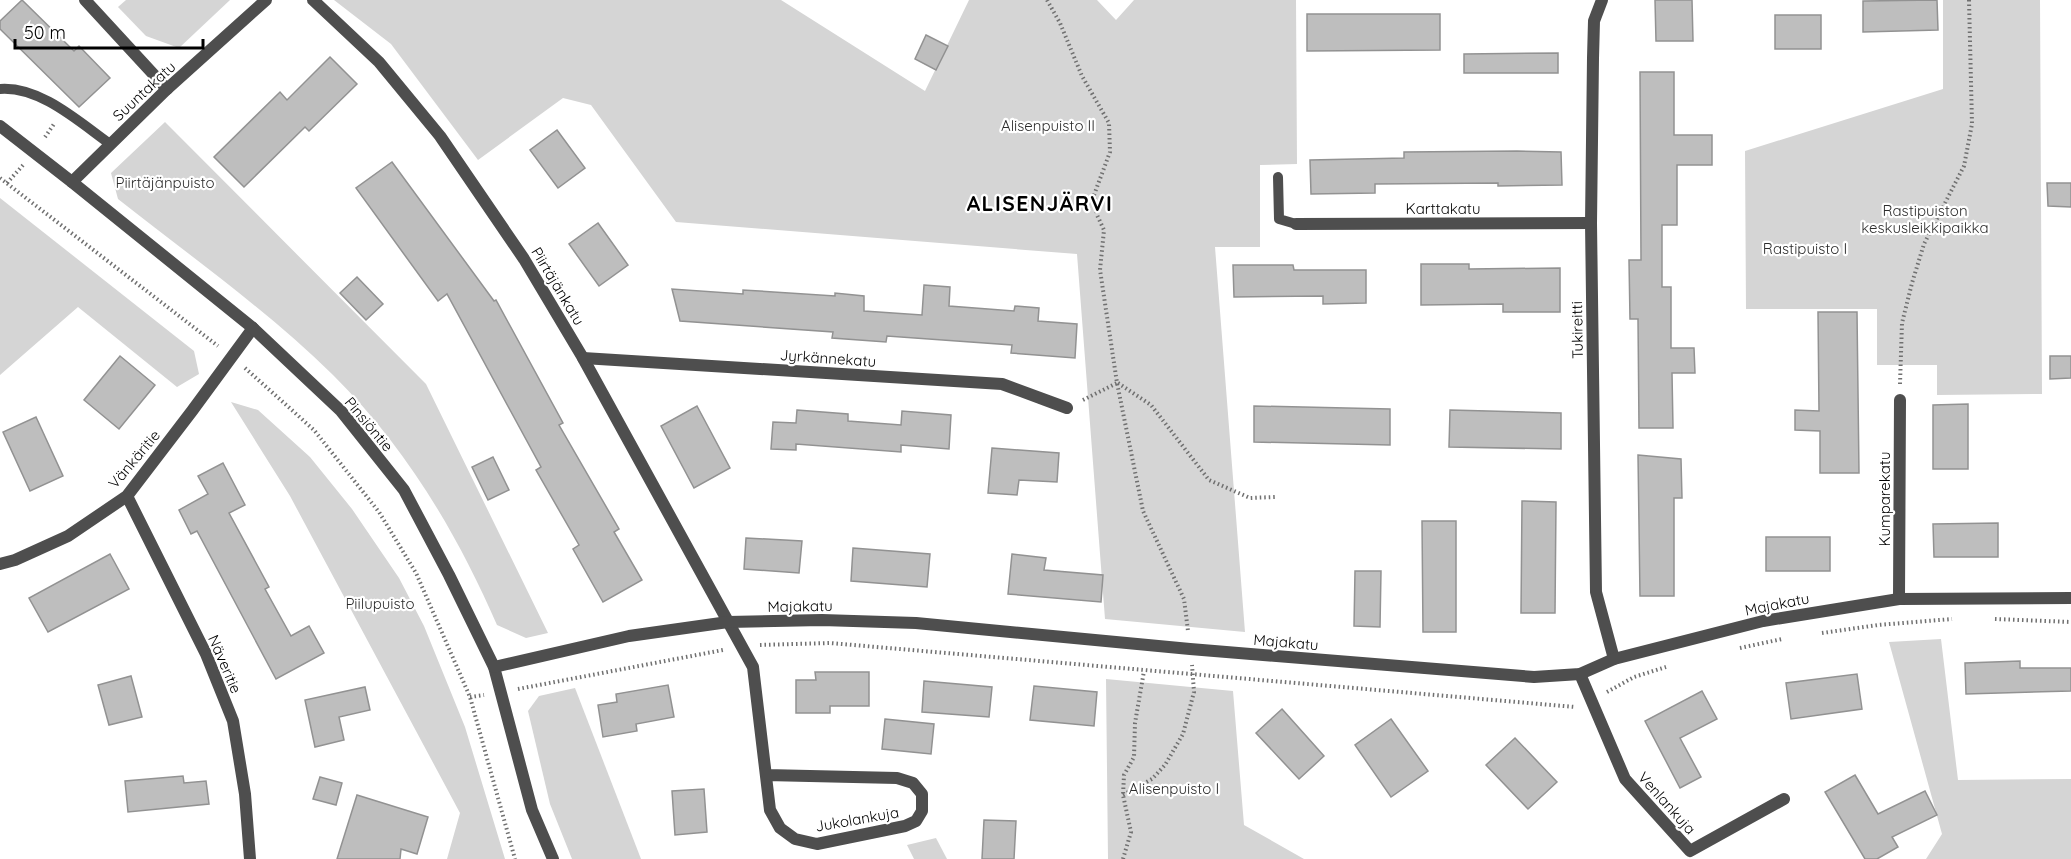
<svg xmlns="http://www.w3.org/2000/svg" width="2071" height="859" font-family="Quicksand,sans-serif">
	<rect width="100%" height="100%" fill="#fff"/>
	<!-- green -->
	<g fill="#d5d5d5">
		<path d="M126,0H230L179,48L146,36L118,7Z"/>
		<path d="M334,0H781L925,91L969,0H1097L1116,20L1134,0H1296L1297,164L1260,165V247H1215L1245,632L1105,619L1077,254L676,222L591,105L563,98L478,160L391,44Z"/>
		<path d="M1943,0H2040L2042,394L1937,395V365H1877V309H1746L1745,151L1943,89Z"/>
		<path d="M165,122L426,384L548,633L526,638L497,625C457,533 405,446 333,375C267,310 190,256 118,199L111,173Z"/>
		<path d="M0,198L194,351L199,374L177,387L78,307L0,375Z"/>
		<path d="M231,402L258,410L310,457L352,509L399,578L424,626L465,727L505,859H447L460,813L290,496Z"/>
		<path d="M1941,639L1958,780L2071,779V859H1926L1942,834L1889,642Z"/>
		<path d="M1106,679L1233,691L1244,825L1304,859H1108Z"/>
		<path d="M575,688L641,859H572L550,804L528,711L539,696Z"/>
		<path d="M936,838L947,859H914L907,845Z"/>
	</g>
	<!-- building -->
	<g fill="#bebebe" stroke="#929292" stroke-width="1.5">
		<path d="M22,0L74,51L79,46L110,78L79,107L0,29V21Z"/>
		<path d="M1655,0H1692L1693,41H1656Z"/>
		<path d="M1937,0L1938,30L1863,32V1Z"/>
		<path d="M1307,14H1440V50L1307,51Z"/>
		<rect x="1775" y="15" width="46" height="34"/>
		<path d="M926,35L948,46L936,70L915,59Z"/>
		<path d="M1558,53V73H1464V54Z"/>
		<path d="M330,57L357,84L309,131L305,127L244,187L214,157L280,92L287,100Z"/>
		<path d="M1640,72H1674V135H1712V165H1677V225H1662V287H1671V348H1694L1695,373H1672L1673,428H1639L1638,319H1630L1629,260H1641Z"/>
		<path d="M557,130L585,168L558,188L530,150Z"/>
		<path d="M1517,151L1561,152L1562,185L1498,186V183L1375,184V193L1311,194L1310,160L1404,158V152Z"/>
		<path d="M392,162L494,301L496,300L563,423L559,425L619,529L614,532L642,580L603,602L573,549L579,545L536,470L541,467L447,294L438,301L356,188Z"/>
		<path d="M2047,183H2071V207L2048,206Z"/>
		<path d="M598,223L628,265L599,286L569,244Z"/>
		<path d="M1421,264H1469V269L1560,268V312H1503V304L1421,305Z"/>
		<path d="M1233,265H1293L1294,270H1366V303L1323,304V296L1234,297Z"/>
		<path d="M357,277L383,304L366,320L340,293Z"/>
		<path d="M924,285L950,287L949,306L1014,311L1015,306L1039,308L1038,321L1077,324L1075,358L1011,353L1012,345L887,336L886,342L832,338L833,332L680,321L672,289L743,294V290L835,296V293L864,296V311L922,315Z"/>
		<path d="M1818,312H1857L1859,473H1820V431L1795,430V410L1819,411Z"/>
		<path d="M120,356L155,385L119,429L84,400Z"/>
		<path d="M2050,356H2071V378L2050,379Z"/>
		<path d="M1968,404V469H1933V405Z"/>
		<path d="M697,406L730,468L694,488L661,426Z"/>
		<path d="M1254,406L1390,409V445L1254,442Z"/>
		<path d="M797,410L848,414V421L901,425L902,411L951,415L949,449L901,445V452L796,444V450L771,449L773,422L796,423Z"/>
		<path d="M1450,410L1561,413V449L1449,447Z"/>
		<path d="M36,417L63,476L30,491L3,432Z"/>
		<path d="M992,448L1059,453L1057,482L1019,480L1017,495L988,493Z"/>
		<path d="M1638,455L1681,459L1682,498H1674V596H1640Z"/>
		<path d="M493,457L509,490L488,500L472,467Z"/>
		<path d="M223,463L245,505L229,513L269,587L265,589L291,636L309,626L324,653L276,679L197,531L191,534L179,510L208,494L198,476Z"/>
		<path d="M1522,501L1556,502L1555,613H1521Z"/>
		<path d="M1422,521H1456V632H1423Z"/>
		<path d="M1998,523V557H1934L1933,524Z"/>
		<rect x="1766" y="537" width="64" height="34"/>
		<path d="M746,538L802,541L799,573L744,569Z"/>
		<path d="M853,548L930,554L927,587L851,581Z"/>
		<path d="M110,554L129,589L48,632L29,598Z"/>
		<path d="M1012,554L1046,558L1044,570L1103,575L1101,602L1008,594Z"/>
		<path d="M1355,571H1381L1380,627L1354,626Z"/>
		<path d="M2020,661V668H2071V691L1966,694L1965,663Z"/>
		<path d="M815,672H869V706H830V713H796V680H816Z"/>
		<path d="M1857,674L1862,709L1791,719L1786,683Z"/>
		<path d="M131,676L142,717L109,725L98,685Z"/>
		<path d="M924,681L992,687L989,717L922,712Z"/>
		<path d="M668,685L674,717L636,724L637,731L603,737L598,705L617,702L616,694Z"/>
		<path d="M1034,686L1097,692L1094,726L1030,720Z"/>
		<path d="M365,687L370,710L339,717L344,740L315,747L305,700Z"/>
		<path d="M1702,691L1717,719L1680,738L1701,777L1680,788L1645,721Z"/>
		<path d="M1282,709L1324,756L1299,779L1256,733Z"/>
		<path d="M885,719L934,724L931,754L882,749Z"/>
		<path d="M1391,719L1428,771L1391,797L1355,745Z"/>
		<path d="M1515,738L1557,782L1528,809L1486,765Z"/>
		<path d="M1855,775L1878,814L1925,791L1937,815L1892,837L1898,847L1877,859H1865L1825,792Z"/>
		<path d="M183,776L184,783L206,781L209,804L128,812L125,781Z"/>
		<path d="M320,777L342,783L336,805L313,799Z"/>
		<path d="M704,789L707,832L675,835L672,791Z"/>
		<path d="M357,795L428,817L417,854L401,849L400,859H337Z"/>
		<path d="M984,820L1016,821L1014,859H982Z"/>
	</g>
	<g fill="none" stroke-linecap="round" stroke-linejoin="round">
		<!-- path -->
		<g stroke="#707070" stroke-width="4" stroke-dasharray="1.5 3" stroke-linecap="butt">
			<path d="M1047,0L1060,23L1082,76L1109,123L1110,152L1094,195L1097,215L1104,230L1100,270L1117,383L1143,511L1184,599L1188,631"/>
			<path d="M45,137L54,124"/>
			<path d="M0,178L218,346"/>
			<path d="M7,183L24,164"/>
			<path d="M245,368L314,430L379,512L416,573L470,697L515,859"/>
			<path d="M1118,383L1151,405L1209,480L1250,498L1275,497"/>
			<path d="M1900,384L1902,323L1912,283L1924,244L1964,166L1972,124L1969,0"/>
			<path d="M1083,400L1117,383"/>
			<path d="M1995,619L2071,622"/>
			<path d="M1822,633L1878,625L1952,619"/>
			<path d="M760,645L830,643L1575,707"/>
			<path d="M1740,648L1782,639"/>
			<path d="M518,689L723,650"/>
			<path d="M1607,692L1634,677L1666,667"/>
			<path d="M470,697L484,695"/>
			<path d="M1123,795L1152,779L1165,765L1183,734L1194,692L1192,665"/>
			<path d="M1123,859L1131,832L1123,795L1124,775L1134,757L1135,723L1144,671"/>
		</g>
		<!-- service -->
		<g stroke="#4e4e4e" stroke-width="10">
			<path d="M0,89C40,86 79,122 110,144"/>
			<path d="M1278,177L1279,219L1296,224"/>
		</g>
		<!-- minor -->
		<g stroke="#4e4e4e" stroke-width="12">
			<path d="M85,0L167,89"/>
			<path d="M313,0L379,62L440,136L524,259L583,358L753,667L770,810L780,828L795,839L817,844L905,826L916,821L922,811V794L913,783L897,778L766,775"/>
			<path d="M1602,0L1594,21L1593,58L1591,223L1596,592L1614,659"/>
			<path d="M72,182L167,89L266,0"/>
			<path d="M1296,224L1591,223"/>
			<path d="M583,358L1002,384L1067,408"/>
			<path d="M127,496L206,654L233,721L245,794L250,859"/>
			<path d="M0,564L15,560L68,536L127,496L192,411L253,328"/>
			<path d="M1899,599L1900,400"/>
			<path d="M1580,674L1625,779L1690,851L1784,799"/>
		</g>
		<!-- tertiary -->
		<g stroke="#4e4e4e" stroke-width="12">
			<path d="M0,126L72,182L253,328L341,411L404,490L449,575L494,667L532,810L553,859"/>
			<path d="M494,667L629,636L728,622L822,620L916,623L1190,649L1534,677L1580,674L1614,659L1763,621L1899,599L2071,598"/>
		</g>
	</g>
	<g text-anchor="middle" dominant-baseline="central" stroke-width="4.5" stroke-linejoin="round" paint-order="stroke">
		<!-- street labels -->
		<g font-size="15" fill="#000" stroke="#fff">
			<text transform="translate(144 91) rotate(-43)">Suuntakatu</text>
			<text x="1443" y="208">Karttakatu</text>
			<text transform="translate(558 286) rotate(59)">Piirtäjänkatu</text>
			<text transform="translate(1577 330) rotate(-91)">Tukireitti</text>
			<text transform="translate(828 358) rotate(4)">Jyrkännekatu</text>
			<text transform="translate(369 424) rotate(50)">Pinsiöntie</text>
			<text transform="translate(134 459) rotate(-50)">Vänkäritie</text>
			<text transform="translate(1884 499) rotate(-90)">Kumparekatu</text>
			<text transform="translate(1777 604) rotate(-11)">Majakatu</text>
			<text transform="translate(800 606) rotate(-1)">Majakatu</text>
			<text transform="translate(1286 642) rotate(5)">Majakatu</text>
			<text transform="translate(225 664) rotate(67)">Näveritie</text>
			<text transform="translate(1667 803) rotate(48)">Venlankuja</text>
			<text transform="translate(857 819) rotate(-10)">Jukolankuja</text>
		</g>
		<!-- park labels -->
		<g font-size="15" fill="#2c2c2c" stroke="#fff">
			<text x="1048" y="125">Alisenpuisto II</text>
			<text x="165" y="182">Piirtäjänpuisto</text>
			<text x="1925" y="210">Rastipuiston<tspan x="1925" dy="17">keskusleikkipaikka</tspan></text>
			<text x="1805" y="248">Rastipuisto I</text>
			<text x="380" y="603">Piilupuisto</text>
			<text x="1174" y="788">Alisenpuisto I</text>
		</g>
		<!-- district labels -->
		<g font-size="21" font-weight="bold" letter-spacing="1.5" fill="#000" stroke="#fff">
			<text x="1040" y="203">ALISENJÄRVI</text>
		</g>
	</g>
	<!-- scale -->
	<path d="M15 39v9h188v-9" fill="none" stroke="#000000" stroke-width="3"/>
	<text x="24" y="39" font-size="18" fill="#000000" stroke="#ffffff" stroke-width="4.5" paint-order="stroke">50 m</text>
</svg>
